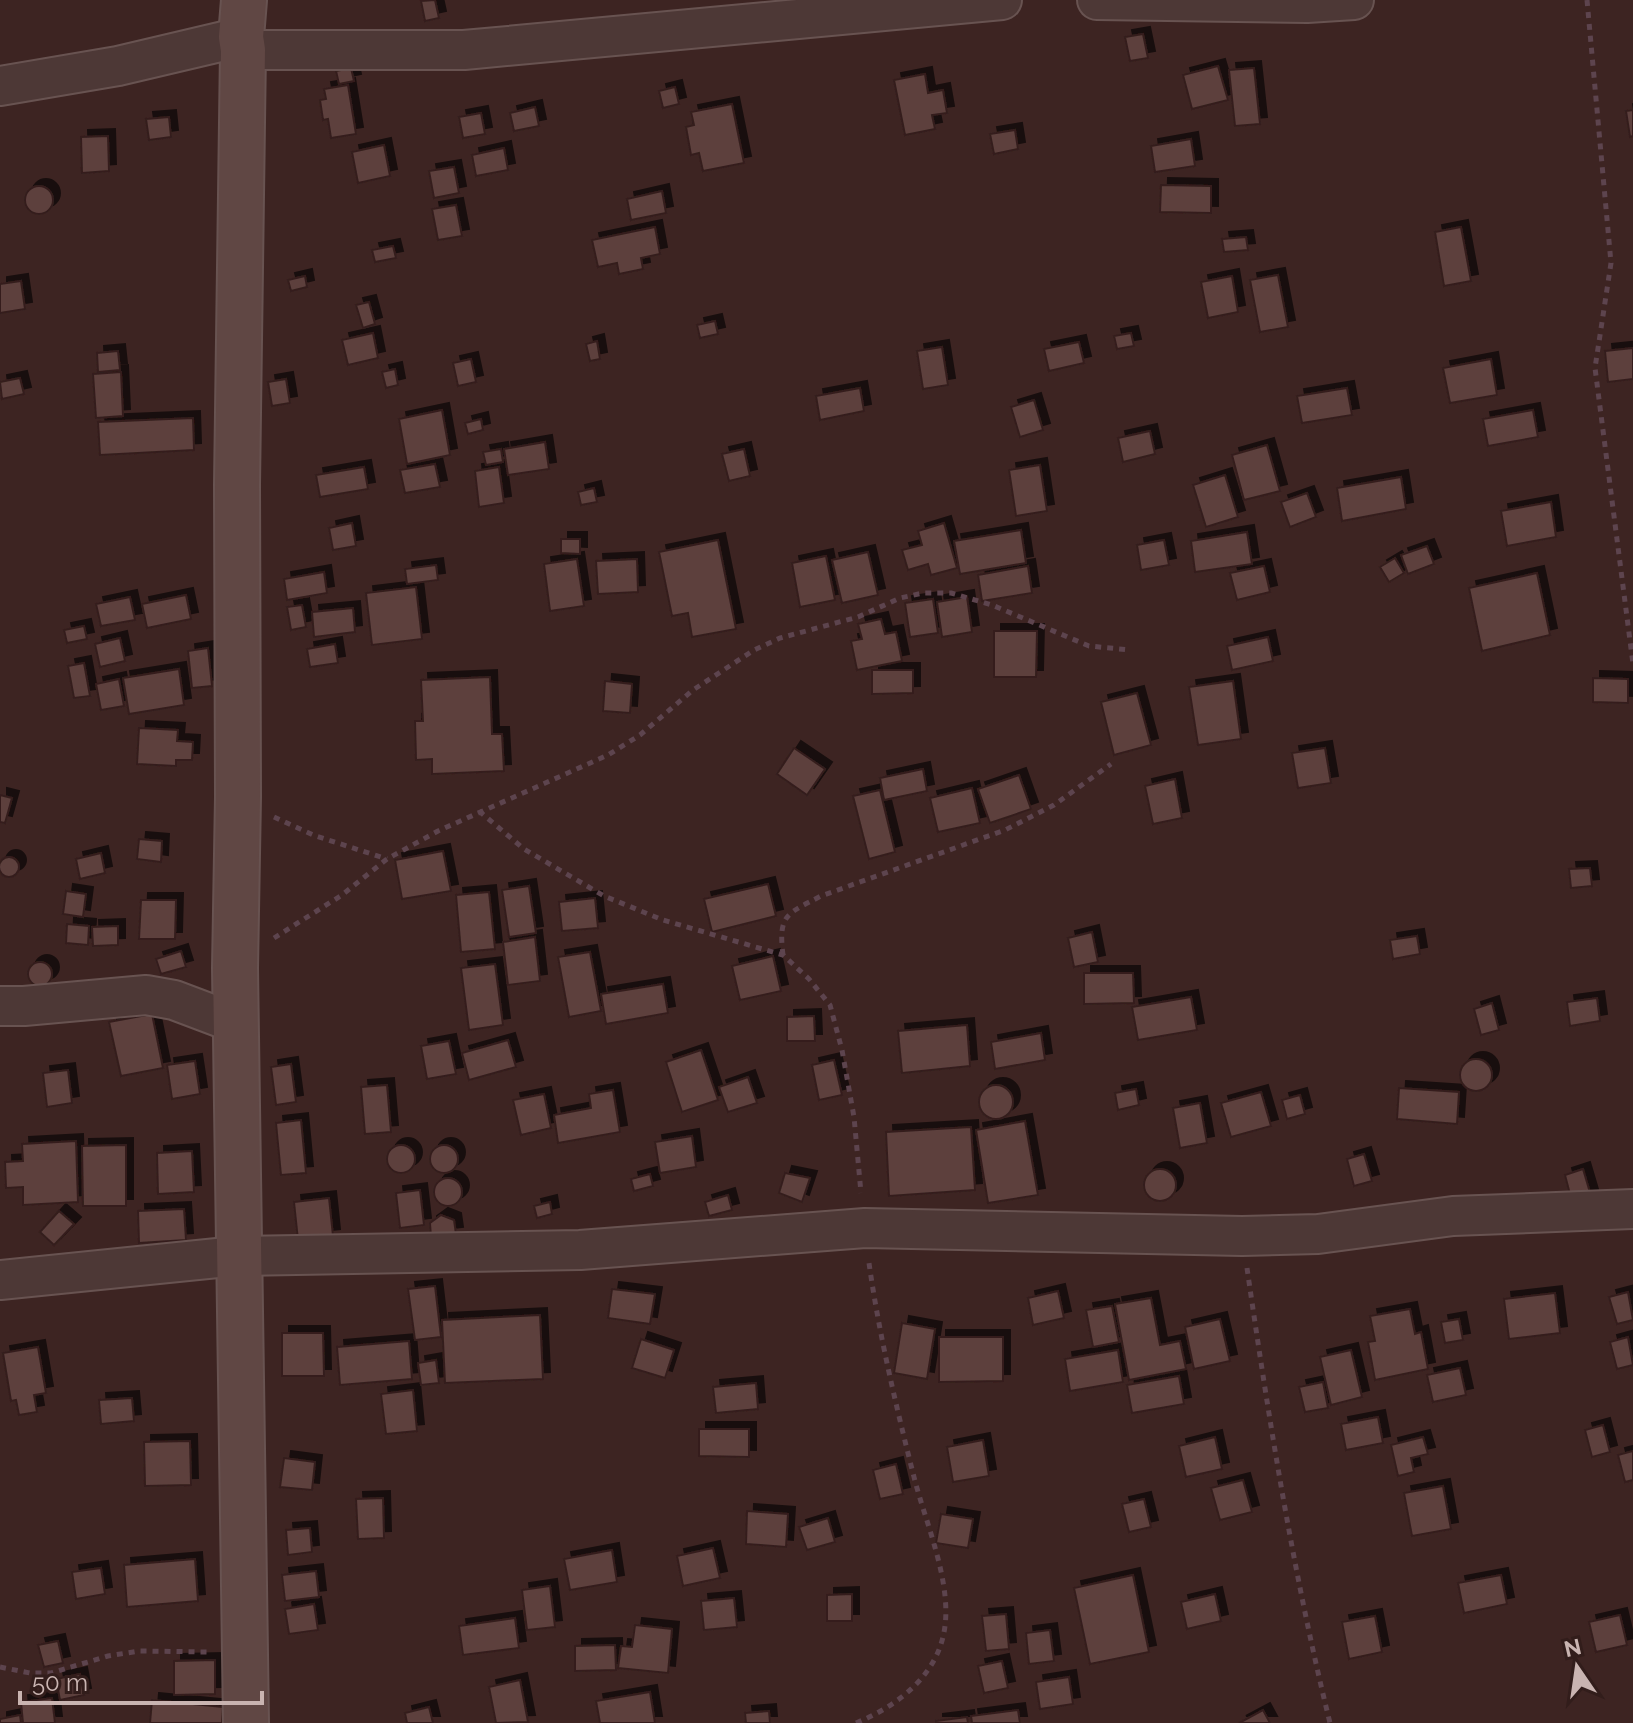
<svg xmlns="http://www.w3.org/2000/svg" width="1633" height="1723" font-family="Raleway,sans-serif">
	<defs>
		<filter id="shadow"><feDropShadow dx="7" dy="-7" stdDeviation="0" flood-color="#0009"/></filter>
	</defs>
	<rect width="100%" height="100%" fill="#3d2422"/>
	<!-- building -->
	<g fill="#5d403e" stroke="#341f1d" stroke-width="2" filter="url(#shadow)">
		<path d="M435,0L439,18L425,21L421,1Z"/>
		<path d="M1143,34L1148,58L1130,61L1125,37Z"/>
		<path d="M1218,66L1228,100L1192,109L1183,75Z"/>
		<path d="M351,68L354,81L339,84L336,71Z"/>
		<path d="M1254,68L1260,124L1235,126L1229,70Z"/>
		<path d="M925,74L928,93L943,90L947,113L932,115L935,129L905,135L894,80Z"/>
		<path d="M348,85L356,134L331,138L328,119L323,120L320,100L326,99L324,89Z"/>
		<path d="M675,87L679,104L663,108L659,91Z"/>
		<path d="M732,104L744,163L703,171L699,153L691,155L686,127L694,125L691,112Z"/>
		<path d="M535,107L539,126L514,131L510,113Z"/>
		<path d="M1633,110V136L1630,137L1626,111Z"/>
		<path d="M481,113L485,134L463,138L459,117Z"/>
		<path d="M169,117L171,137L149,140L146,119Z"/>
		<path d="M1015,130L1018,149L994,154L990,134Z"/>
		<path d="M108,136L109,171L82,173L81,137Z"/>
		<path d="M1191,139L1195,166L1155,172L1151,146Z"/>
		<path d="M384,145L390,176L358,183L352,152Z"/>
		<path d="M504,148L508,170L476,176L472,155Z"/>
		<path d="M454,167L459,193L434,198L429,171Z"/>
		<path d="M1161,185L1211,186V213L1160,212Z"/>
		<circle cx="39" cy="200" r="14"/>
		<path d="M662,191L666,213L631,220L627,199Z"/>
		<path d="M456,205L462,236L438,240L432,209Z"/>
		<path d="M655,227L660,254L641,258L643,269L619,274L617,263L598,267L592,240Z"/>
		<path d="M1461,227L1471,281L1444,286L1435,232Z"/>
		<path d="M1246,237L1248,250L1224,252L1222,239Z"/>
		<path d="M393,246L396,258L375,262L372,250Z"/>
		<path d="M1278,275L1288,327L1260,332L1250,280Z"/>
		<path d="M305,276L307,287L291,291L288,280Z"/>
		<path d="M1232,276L1238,312L1208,318L1201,282Z"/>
		<path d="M21,281L25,309L0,313V284Z"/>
		<path d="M369,302L375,324L363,328L356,305Z"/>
		<path d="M715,321L718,334L700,338L697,325Z"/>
		<path d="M373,333L378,358L348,365L342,340Z"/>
		<path d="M1131,333L1134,346L1117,349L1114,336Z"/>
		<path d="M597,341L600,359L590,361L586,344Z"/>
		<path d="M1079,342L1084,363L1049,371L1044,349Z"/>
		<path d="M942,347L948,385L923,389L917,351Z"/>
		<path d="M1633,348V379L1608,382L1605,351Z"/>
		<path d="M118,351L120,370L98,372L97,353Z"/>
		<path d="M471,359L476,382L458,386L453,363Z"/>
		<path d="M1491,359L1497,395L1450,403L1443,368Z"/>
		<path d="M395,369L398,385L386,388L382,372Z"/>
		<path d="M121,372L123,416L96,418L93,374Z"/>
		<path d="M20,378L24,394L2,399L0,382Z"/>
		<path d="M286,379L290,403L272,406L268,382Z"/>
		<path d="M860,388L864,411L820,420L816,396Z"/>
		<path d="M1347,388L1352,415L1302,423L1297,396Z"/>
		<path d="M1034,400L1043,430L1020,437L1011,407Z"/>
		<path d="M442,410L450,455L407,464L399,419Z"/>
		<path d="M1533,410L1538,437L1488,446L1483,419Z"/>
		<path d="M193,418L194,450L100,455L98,422Z"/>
		<path d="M481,419L483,430L468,434L465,423Z"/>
		<path d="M1150,431L1155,454L1123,462L1118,438Z"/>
		<path d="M545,442L549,469L508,475L504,449Z"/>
		<path d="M1267,445L1280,491L1244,500L1232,455Z"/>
		<path d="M501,449L503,462L486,465L483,452Z"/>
		<path d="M744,449L750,476L729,481L722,454Z"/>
		<path d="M435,464L440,487L405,493L400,470Z"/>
		<path d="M1040,465L1047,511L1016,516L1009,470Z"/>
		<path d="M364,467L368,489L320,497L316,475Z"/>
		<path d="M499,467L504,503L479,507L475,471Z"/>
		<path d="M1225,475L1238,517L1206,527L1193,485Z"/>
		<path d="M1401,477L1406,509L1342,521L1337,488Z"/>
		<path d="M594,488L597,502L581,505L578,492Z"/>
		<path d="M1307,493L1316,517L1290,527L1281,502Z"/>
		<path d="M1551,502L1556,537L1507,546L1501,511Z"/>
		<path d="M352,523L356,546L333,550L329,528Z"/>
		<path d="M944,523L957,568L931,575L928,564L908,570L902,550L922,545L918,531Z"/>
		<path d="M1021,530L1026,563L960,574L954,541Z"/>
		<path d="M1247,532L1252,564L1195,572L1191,541Z"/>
		<path d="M561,539H580V554L561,553Z"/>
		<path d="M718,540L736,629L692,637L688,613L672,616L659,552Z"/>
		<path d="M1164,540L1169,565L1141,570L1137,545Z"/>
		<path d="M1427,546L1434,564L1408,574L1401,555Z"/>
		<path d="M868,552L878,595L842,603L832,560Z"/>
		<path d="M826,556L835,600L800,607L792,563Z"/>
		<path d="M1395,558L1404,573L1389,582L1380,567Z"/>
		<path d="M577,559L584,606L550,611L544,564Z"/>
		<path d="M637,559L638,592L598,594L596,561Z"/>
		<path d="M436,565L438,580L407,584L405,569Z"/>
		<path d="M1028,566L1032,593L982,601L978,575Z"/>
		<path d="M1264,566L1270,592L1237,600L1230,573Z"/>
		<path d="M324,572L327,593L287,600L284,579Z"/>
		<path d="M1537,573L1550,635L1482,651L1469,588Z"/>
		<path d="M416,587L422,639L372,645L366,593Z"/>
		<path d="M186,595L191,619L147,628L142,604Z"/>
		<path d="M130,597L135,620L101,626L96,604Z"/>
		<path d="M967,597L972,632L942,637L937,602Z"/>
		<path d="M933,599L938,633L910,637L905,603Z"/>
		<path d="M302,605L306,627L291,630L287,607Z"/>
		<path d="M353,608L355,632L314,637L312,612Z"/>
		<path d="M881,619L885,634L896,632L902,661L857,670L851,641L862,639L858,624Z"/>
		<path d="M84,626L87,639L67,643L64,630Z"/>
		<path d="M994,631H1037L1036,677H994Z"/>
		<path d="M1268,637L1273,661L1232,670L1227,646Z"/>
		<path d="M120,638L125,661L100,667L95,644Z"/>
		<path d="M335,644L338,663L310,667L307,649Z"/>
		<path d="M208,648L212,686L192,688L188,651Z"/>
		<path d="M84,663L90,696L74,698L68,666Z"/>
		<path d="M179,669L184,705L129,714L123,678Z"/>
		<path d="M872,670H913V693L872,694Z"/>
		<path d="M490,677L492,734H502L504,771L432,774V759L416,760L415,721H423L421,680Z"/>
		<path d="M1593,678L1628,679V703L1593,702Z"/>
		<path d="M119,679L124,706L101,710L96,684Z"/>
		<path d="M605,681L632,684L630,713L603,711Z"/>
		<path d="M1233,681L1241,739L1198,745L1189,687Z"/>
		<path d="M1137,693L1151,745L1114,755L1101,702Z"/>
		<path d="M139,728L178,730L177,741L193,742L192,760H176V766L137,764Z"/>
		<path d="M794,748L825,769L807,795L777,774Z"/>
		<path d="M1325,748L1331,783L1298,788L1292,753Z"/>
		<path d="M923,769L927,791L884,800L880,778Z"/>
		<path d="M1019,775L1031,809L990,823L978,789Z"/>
		<path d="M1175,779L1182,818L1153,824L1145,786Z"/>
		<path d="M972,788L980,823L938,832L930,798Z"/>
		<path d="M880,790L895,852L869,859L853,796Z"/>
		<path d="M0,795L12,798L5,823L0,822Z"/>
		<path d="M139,839L162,841L161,862L137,859Z"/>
		<path d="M443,851L451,891L402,899L395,860Z"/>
		<path d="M101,853L105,873L80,879L76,859Z"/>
		<circle cx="9" cy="867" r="10"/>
		<path d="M1590,868L1592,886L1571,888L1569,869Z"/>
		<path d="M768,884L776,916L712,932L704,899Z"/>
		<path d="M529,886L536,933L509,937L502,890Z"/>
		<path d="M66,891L86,894L83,917L63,914Z"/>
		<path d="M489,892L495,949L461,952L456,895Z"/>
		<path d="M595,898L598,928L562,931L559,902Z"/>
		<path d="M141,900H176L175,939H139Z"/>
		<path d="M67,924L89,926L88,945L66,943Z"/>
		<path d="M118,926V945L93,946L92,927Z"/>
		<path d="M1092,932L1098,962L1074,967L1068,938Z"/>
		<path d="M1417,936L1420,954L1393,959L1390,940Z"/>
		<path d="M535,937L540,981L508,985L503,942Z"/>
		<path d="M181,951L186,967L161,974L156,959Z"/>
		<path d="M590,952L601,1011L569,1017L558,957Z"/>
		<path d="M773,956L781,991L740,1000L732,966Z"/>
		<circle cx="40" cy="974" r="12"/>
		<path d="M495,964L503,1025L469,1030L461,968Z"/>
		<path d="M1084,973H1133L1134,1003L1084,1004Z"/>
		<path d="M663,984L668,1013L606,1024L601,994Z"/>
		<path d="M1191,997L1197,1030L1138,1040L1132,1007Z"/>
		<path d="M1597,998L1600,1021L1570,1026L1567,1002Z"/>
		<path d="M1492,1003L1499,1030L1481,1035L1474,1009Z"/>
		<path d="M152,1014L163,1068L121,1076L109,1022Z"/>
		<path d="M814,1016L815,1041H787V1017Z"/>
		<path d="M967,1025L970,1066L902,1073L898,1031Z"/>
		<path d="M1041,1033L1045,1060L995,1069L991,1042Z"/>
		<path d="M508,1040L516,1067L469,1080L462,1053Z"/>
		<path d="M449,1041L456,1074L427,1079L421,1046Z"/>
		<path d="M701,1050L718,1100L682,1112L666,1062Z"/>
		<circle cx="1476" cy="1075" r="16"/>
		<path d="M834,1060L842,1095L819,1100L812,1065Z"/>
		<path d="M195,1061L200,1094L172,1099L167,1065Z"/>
		<path d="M291,1064L296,1102L276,1105L271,1067Z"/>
		<path d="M68,1070L72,1103L47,1107L43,1073Z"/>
		<path d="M748,1077L757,1103L728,1112L719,1087Z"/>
		<circle cx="996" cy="1102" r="17"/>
		<path d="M387,1085L391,1132L365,1134L361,1087Z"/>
		<path d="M1399,1088L1459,1092L1457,1124L1397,1119Z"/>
		<path d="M1136,1089L1139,1105L1118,1110L1115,1093Z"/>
		<path d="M613,1090L620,1132L558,1143L554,1115L591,1108L589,1094Z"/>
		<path d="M1261,1092L1271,1126L1231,1137L1221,1103Z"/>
		<path d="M544,1094L551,1128L521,1135L513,1100Z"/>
		<path d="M1300,1095L1305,1114L1287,1119L1282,1100Z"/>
		<path d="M1200,1103L1207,1143L1180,1148L1173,1108Z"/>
		<path d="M301,1120L306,1173L281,1175L276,1123Z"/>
		<path d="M1025,1121L1038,1195L988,1203L976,1130Z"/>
		<path d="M971,1127L975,1190L889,1196L886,1132Z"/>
		<path d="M692,1136L696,1167L660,1173L655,1142Z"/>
		<path d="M76,1141L78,1202L23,1205V1187L6,1188L5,1162L23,1161L22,1144Z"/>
		<circle cx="444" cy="1159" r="14"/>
		<circle cx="401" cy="1159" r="14"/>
		<path d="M126,1145V1206H83L82,1146Z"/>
		<path d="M192,1151L194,1192L158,1194L157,1153Z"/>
		<path d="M1364,1154L1372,1181L1354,1186L1347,1159Z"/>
		<circle cx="1160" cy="1185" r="16"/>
		<path d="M1583,1169L1591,1196L1572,1202L1565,1175Z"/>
		<path d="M785,1173L810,1178L802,1202L779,1193Z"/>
		<path d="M650,1174L653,1186L634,1191L631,1179Z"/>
		<circle cx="448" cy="1192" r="14"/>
		<path d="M420,1190L424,1225L400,1228L396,1193Z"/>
		<path d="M728,1195L732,1210L709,1216L705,1202Z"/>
		<path d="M329,1198L333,1236L298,1240L294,1202Z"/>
		<path d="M550,1202L552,1214L537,1218L534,1206Z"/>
		<path d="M184,1209L186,1240L139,1243L138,1211Z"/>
		<path d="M59,1211L74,1224L54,1245L40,1232Z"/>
		<path d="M441,1215L454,1220L456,1234L431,1237L430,1223Z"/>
		<path d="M435,1286L441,1337L415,1340L408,1289Z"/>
		<path d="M612,1289L655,1294L650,1324L608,1318Z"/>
		<path d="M1058,1291L1064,1318L1033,1325L1028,1298Z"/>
		<path d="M1628,1292L1633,1320L1617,1324L1609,1297Z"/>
		<path d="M1555,1293L1560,1333L1509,1339L1504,1299Z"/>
		<path d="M1151,1298L1160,1345L1180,1341L1186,1369L1129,1380L1115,1304Z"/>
		<path d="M1112,1306L1119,1342L1093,1347L1086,1310Z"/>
		<path d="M1410,1309L1415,1334L1421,1332L1428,1369L1375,1380L1368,1342L1375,1341L1370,1316Z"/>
		<path d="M540,1315L543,1379L445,1383L442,1320Z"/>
		<path d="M1220,1319L1230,1361L1194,1369L1185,1327Z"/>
		<path d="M1459,1319L1463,1340L1445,1343L1441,1322Z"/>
		<path d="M902,1323L935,1329L927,1379L894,1373Z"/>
		<path d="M282,1333H323L324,1376H282Z"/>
		<path d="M939,1337H1003V1381L939,1382Z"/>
		<path d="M1628,1337L1633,1365L1617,1369L1610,1342Z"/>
		<path d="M641,1339L674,1350L665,1378L632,1368Z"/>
		<path d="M409,1341L412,1379L340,1385L337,1347Z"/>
		<path d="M38,1347L46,1393L34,1395L37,1412L19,1415L16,1400L11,1401L3,1353Z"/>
		<path d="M1118,1350L1123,1382L1070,1391L1065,1359Z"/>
		<path d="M1351,1350L1362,1397L1331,1405L1320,1357Z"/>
		<path d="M436,1360L439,1383L421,1385L418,1363Z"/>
		<path d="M1460,1368L1466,1395L1433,1402L1427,1375Z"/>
		<path d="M1179,1376L1184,1404L1132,1413L1127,1385Z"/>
		<path d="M1323,1382L1328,1408L1305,1412L1299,1387Z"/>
		<path d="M756,1383L758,1409L716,1413L713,1387Z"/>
		<path d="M413,1390L417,1431L386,1434L381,1394Z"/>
		<path d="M132,1398L134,1421L101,1424L99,1400Z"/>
		<path d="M1378,1417L1383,1443L1346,1450L1341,1424Z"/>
		<path d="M1603,1425L1610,1452L1592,1457L1585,1430Z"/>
		<path d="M699,1429H749V1457L699,1456Z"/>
		<path d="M1215,1437L1222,1469L1186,1477L1179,1446Z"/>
		<path d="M1423,1437L1428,1454L1411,1458L1414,1472L1398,1476L1391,1445Z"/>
		<path d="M983,1440L989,1476L953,1482L947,1447Z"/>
		<path d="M190,1441L191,1485L145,1486L144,1442Z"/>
		<path d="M1633,1451V1480L1625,1482L1618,1455Z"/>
		<path d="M284,1458L315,1462L312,1490L280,1487Z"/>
		<path d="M896,1464L903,1494L880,1499L873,1470Z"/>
		<path d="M1243,1480L1252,1512L1220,1520L1211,1488Z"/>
		<path d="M1443,1486L1451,1529L1412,1536L1404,1493Z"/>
		<path d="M383,1498L384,1538L358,1539L356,1499Z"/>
		<path d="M1144,1499L1151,1527L1129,1532L1122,1504Z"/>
		<path d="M747,1511L788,1514L786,1547L746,1544Z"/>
		<path d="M941,1514L973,1519L968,1548L936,1543Z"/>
		<path d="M828,1518L835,1542L807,1550L799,1527Z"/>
		<path d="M310,1528L312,1552L288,1555L286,1530Z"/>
		<path d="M713,1548L720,1578L683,1586L677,1556Z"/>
		<path d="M612,1550L617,1582L570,1590L564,1559Z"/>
		<path d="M195,1559L198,1601L127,1607L124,1565Z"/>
		<path d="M101,1568L105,1594L76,1599L72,1572Z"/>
		<path d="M316,1571L319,1597L285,1601L282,1575Z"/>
		<path d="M1133,1575L1149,1652L1090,1664L1074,1588Z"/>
		<path d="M1501,1575L1507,1604L1464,1613L1458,1583Z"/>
		<path d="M550,1586L555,1627L527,1630L522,1590Z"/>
		<path d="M852,1594V1621H827V1595Z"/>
		<path d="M1215,1594L1221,1621L1187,1629L1181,1602Z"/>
		<path d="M734,1598L737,1627L704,1630L701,1601Z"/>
		<path d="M314,1604L318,1630L289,1634L285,1609Z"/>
		<path d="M1006,1614L1009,1649L986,1651L982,1616Z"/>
		<path d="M1620,1615L1627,1645L1596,1652L1589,1622Z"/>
		<path d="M1375,1616L1382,1652L1349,1659L1342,1622Z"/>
		<path d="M515,1618L519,1648L463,1655L459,1626Z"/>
		<path d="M635,1625L672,1629L668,1673L618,1668L621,1646L632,1647Z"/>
		<path d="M1050,1630L1054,1661L1029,1664L1026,1633Z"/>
		<path d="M58,1641L63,1663L44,1667L38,1645Z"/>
		<path d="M615,1645L616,1670L575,1671V1646Z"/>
		<path d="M215,1660V1694L174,1695V1661Z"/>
		<path d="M1002,1661L1008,1688L984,1693L978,1666Z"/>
		<path d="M80,1674L84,1695L60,1700L56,1679Z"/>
		<path d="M1069,1677L1073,1704L1040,1709L1036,1682Z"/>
		<path d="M520,1680L528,1722L496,1723L489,1687Z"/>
		<path d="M650,1692L655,1723H600L596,1701Z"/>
		<path d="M52,1698L55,1723H23L21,1702Z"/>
		<path d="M152,1700L223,1707L222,1723H150Z"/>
		<path d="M429,1707L433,1723H407L405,1713Z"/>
		<path d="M1018,1710L1020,1723H972L971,1716Z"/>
		<path d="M1263,1710L1270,1723H1239Z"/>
		<path d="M769,1711L770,1723H746L745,1713Z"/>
		<path d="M20,1715L21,1723H0V1719Z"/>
		<path d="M967,1717L968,1723H936V1721Z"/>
	</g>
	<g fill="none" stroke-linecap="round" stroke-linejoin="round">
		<defs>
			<g id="street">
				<path d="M1097,0L1307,3L1354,0"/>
				<path d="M243,50H464L1002,0"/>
				<path d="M0,86L118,66L241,37"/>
				<path d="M0,1006H24L146,995L174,1000L235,1023"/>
				<path d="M0,1280L237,1256L580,1250L865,1228L1242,1236L1318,1234L1453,1216L1633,1209"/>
			</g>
			<path id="secondary" d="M244,0L241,37L243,50L237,485L238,797L235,968L246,1723"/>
		</defs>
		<!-- street casing -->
		<use href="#street" stroke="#685351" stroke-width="42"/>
		<!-- secondary casing -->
		<use href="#secondary" stroke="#685351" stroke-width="48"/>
		<!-- path -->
		<g stroke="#5d444e" stroke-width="5" stroke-dasharray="6 6" stroke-linecap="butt">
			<path d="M1587,0L1611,263L1595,368L1633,664"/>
			<path d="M479,811L524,849L604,896L663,920L783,955L809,979L830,1005L842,1050L854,1117L861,1193"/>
			<path d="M274,817L313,835L387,859"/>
			<path d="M274,938L342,895L387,859L438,831L608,755L640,735L693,690L754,650L780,638L858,617L900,598L923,593H951L992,605L1089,646L1130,650"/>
			<path d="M783,955C778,914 787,914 821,896L1005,830L1054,805L1111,764"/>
			<path d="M1247,1268C1269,1420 1293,1573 1330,1723"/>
			<path d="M0,1667L30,1673H51L108,1656L139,1651L209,1652"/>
			<path d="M856,1723C895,1707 933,1679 943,1637C955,1588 926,1525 914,1477C896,1406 879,1334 869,1263"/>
		</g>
		<!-- street -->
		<use href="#street" stroke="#4d3836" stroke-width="38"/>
		<!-- secondary -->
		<use href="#secondary" stroke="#604744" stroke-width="44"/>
	</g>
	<!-- north arrow -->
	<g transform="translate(1577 1667) rotate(347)" stroke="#321d1b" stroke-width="6" paint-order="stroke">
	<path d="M0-6L14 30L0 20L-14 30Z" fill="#c9b4b1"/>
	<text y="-12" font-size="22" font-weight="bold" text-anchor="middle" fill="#c9b4b1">N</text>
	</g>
	<!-- scale -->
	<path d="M20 1691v12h242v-12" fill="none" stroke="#c9b4b1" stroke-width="4"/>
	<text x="32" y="1691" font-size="24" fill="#c9b4b1" stroke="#321d1b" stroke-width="6" paint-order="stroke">50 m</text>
</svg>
